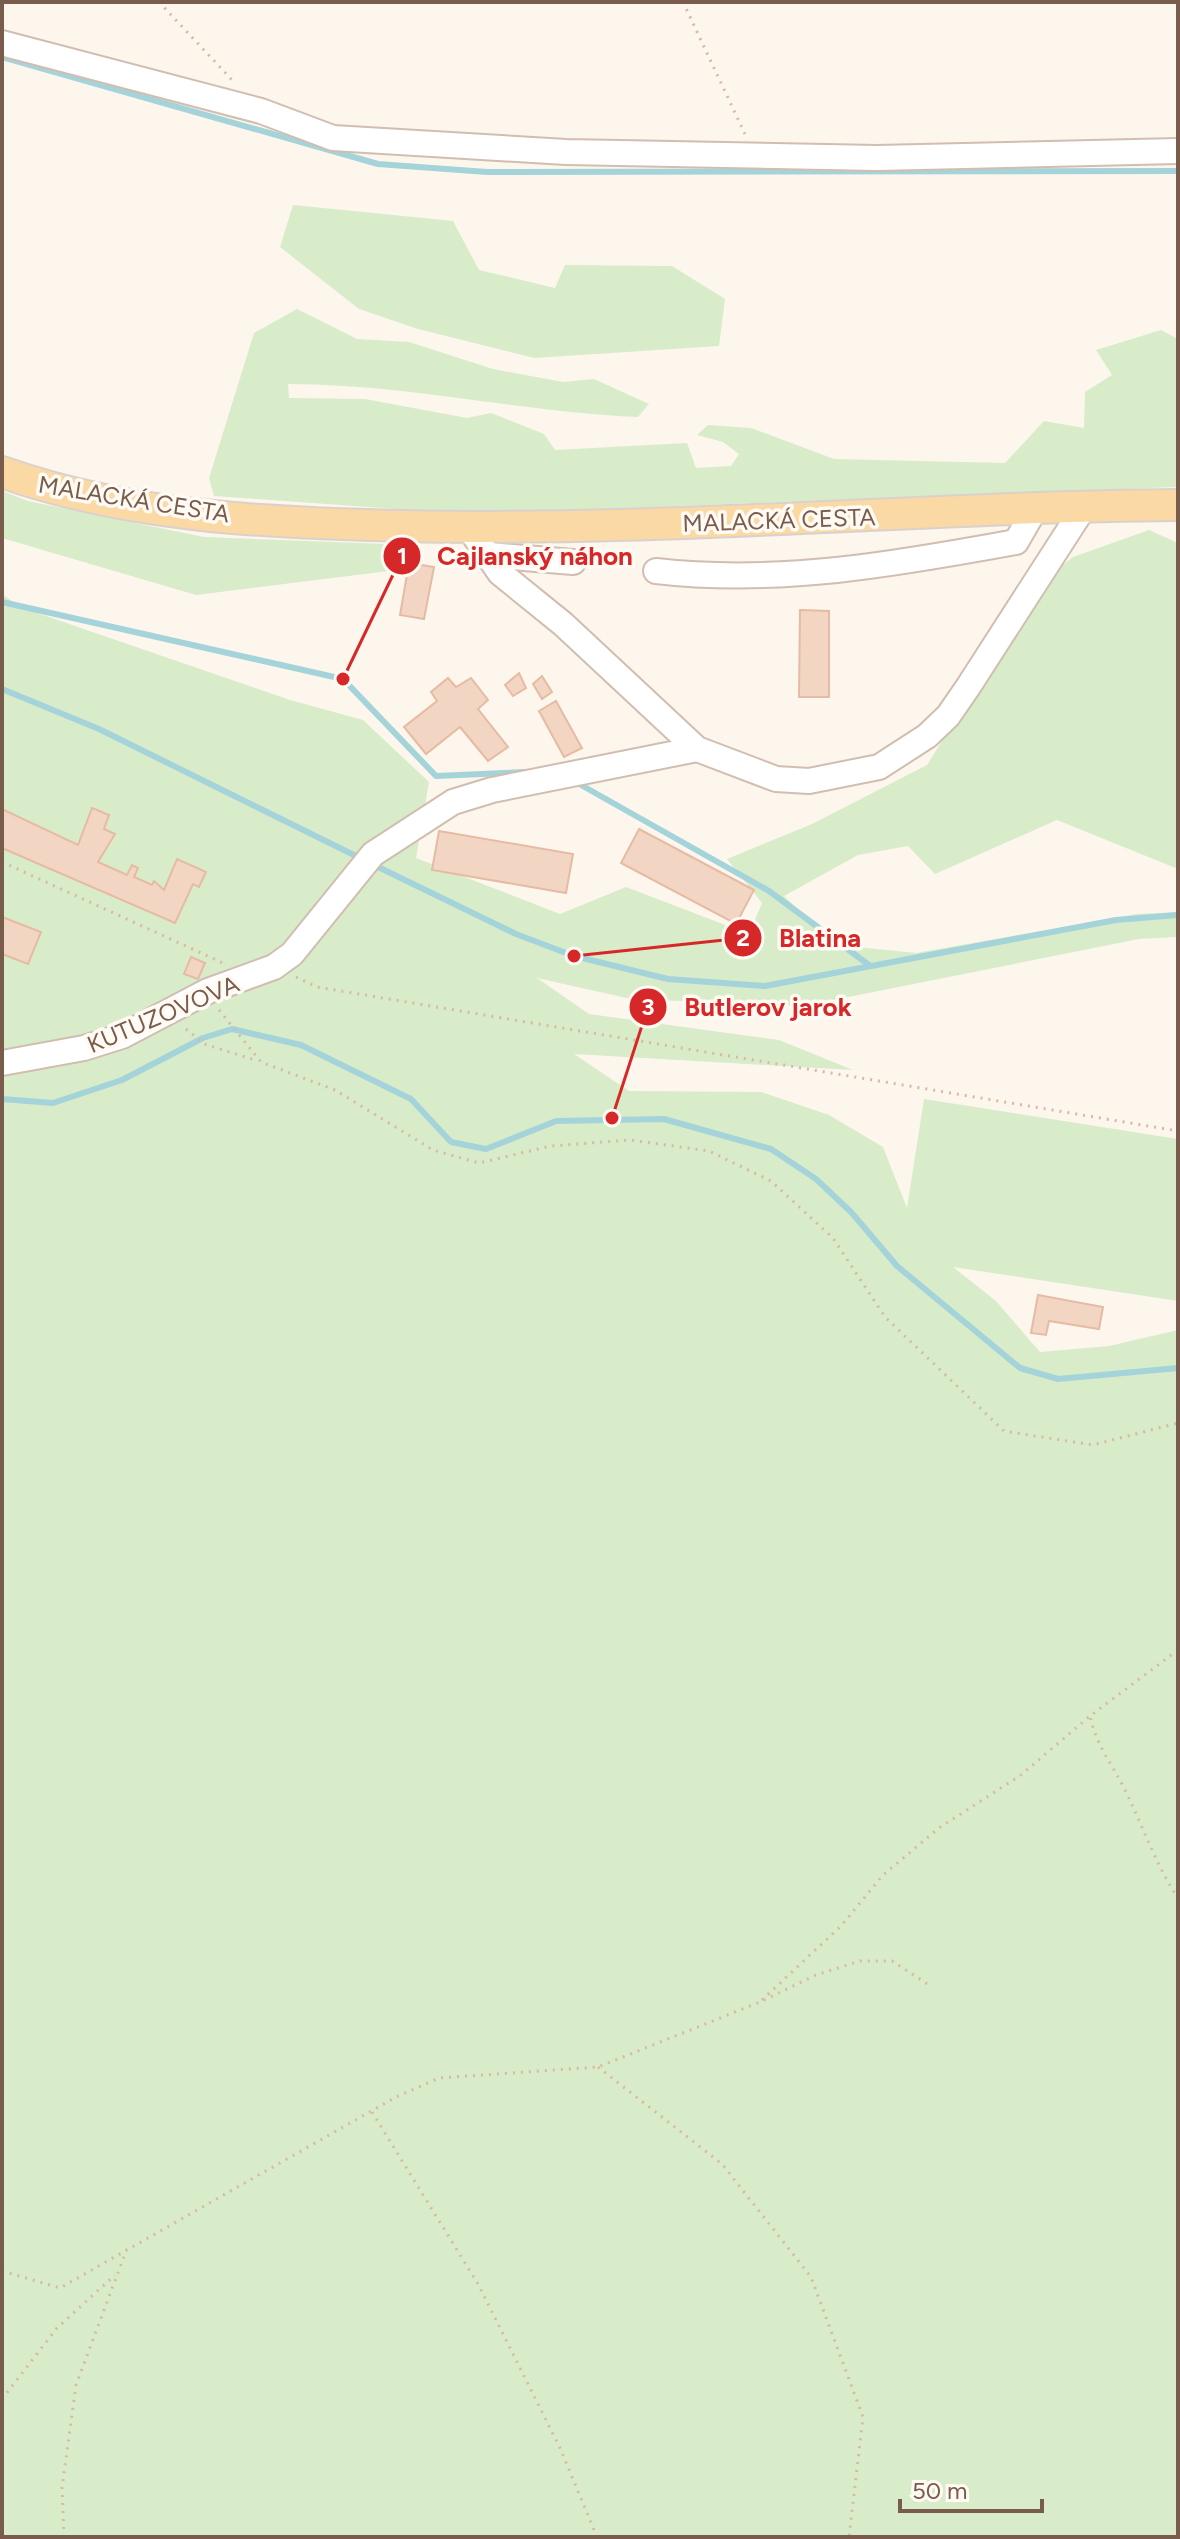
<svg xmlns="http://www.w3.org/2000/svg" width="1180" height="2539" font-family="Figtree,sans-serif">
	<rect width="100%" height="100%" fill="#fdf6ec"/>
	<!-- green -->
	<g fill="#d8ecc9">
		<path d="M293,205L453,221L479,270L555,288L565,265L672,266L725,299L719,346L534,358L418,329L359,309L280,247Z"/>
		<path d="M297,309L357,339L409,342L493,369L563,382L594,379L649,404L638,417C521,412 406,384 288,384L289,398L365,399L467,418L491,413L544,434L555,450L687,443L696,468L731,466L739,454L723,442L697,435L708,425L751,428L834,459L1005,463L1044,421L1084,428L1085,392L1112,375L1096,350L1161,330L1178,339L1177,487L465,514L214,496L209,478L254,333Z"/>
		<path d="M2,491L28,501L204,537L413,545V568L196,595L2,538Z"/>
		<path d="M1149,530L1178,543V869L1057,820L935,874L908,846L858,855L784,896L836,945L916,953L1137,914L1178,912V937L1139,939L803,1006L631,999L537,978L589,1014L779,1040L853,1070L574,1054L629,1091L761,1092L829,1115L883,1147L907,1208L924,1099L1178,1139V1301L953,1267L996,1301L1040,1352L1109,1346L1178,1330V2537H2V594L20,607L290,700L363,720L429,782L416,858L560,914L626,887L749,934L762,903L727,859L812,824L927,765L1042,581L1073,557Z"/>
	</g>
	<g fill="none" stroke-linecap="round" stroke-linejoin="round">
		<!-- stream -->
		<g stroke="#a5d3da" stroke-width="6">
			<path d="M2,57L378,164L487,172L1178,171"/>
			<path d="M2,602L343,679L436,776L524,772"/>
			<path d="M2,689L99,729L360,858"/>
			<path d="M581,785L769,891L869,965"/>
			<path d="M374,865L516,934L574,956L668,979L765,986L1116,920L1178,915"/>
			<path d="M2,1099L53,1103L122,1080L203,1038L232,1029L301,1045L411,1099L451,1142L486,1149L556,1121L664,1119L771,1149L816,1179L851,1212L897,1266L1020,1368L1058,1379L1178,1368"/>
		</g>
	</g>
	<!-- building -->
	<g fill="#f3d5c3" stroke="#e6bba3" stroke-width="2">
		<path d="M409,563L434,567L424,619L400,615Z"/>
		<path d="M800,610L829,611V697H799Z"/>
		<path d="M519,673L526,688L513,696L505,685Z"/>
		<path d="M542,676L552,692L542,699L533,684Z"/>
		<path d="M448,678L456,687L471,678L488,700L478,709L508,747L488,761L460,727L426,754L404,727L437,701L431,692Z"/>
		<path d="M556,701L582,748L564,757L539,711Z"/>
		<path d="M92,808L109,815L104,829L115,834L98,862L127,875L132,865L138,868L134,877L152,885L154,881L164,890L177,859L206,872L199,887L193,884L175,923L2,848V809L78,845Z"/>
		<path d="M639,829L754,890L736,924L621,863Z"/>
		<path d="M439,831L573,854L566,893L432,870Z"/>
		<path d="M2,917L41,932L28,964L2,954Z"/>
		<path d="M191,957L205,963L198,979L184,974Z"/>
		<path d="M1038,1295L1103,1307L1099,1329L1049,1321L1046,1335L1031,1333Z"/>
	</g>
	<g fill="none" stroke-linecap="round" stroke-linejoin="round">
		<defs>
			<g id="minor">
				<path d="M2,43L261,111L333,138L566,152L877,158L1178,151"/>
				<path d="M469,528L500,573L563,624L697,749L776,779L809,781L879,767L927,736L948,716L968,687L1084,507"/>
				<path d="M488,555L573,562"/>
				<path d="M656,571C778,585 896,564 1016,542L1035,509"/>
				<path d="M2,1063L84,1048L122,1036L208,991L274,967L292,954L373,854L453,802L492,790L697,749"/>
			</g>
			<path id="major" d="M2,472C128,517 270,523 403,526C662,532 919,507 1178,505"/>
		</defs>
		<!-- minor casing -->
		<use href="#minor" stroke="#d1beb0" stroke-width="28"/>
		<!-- major casing -->
		<use href="#major" stroke="#dad1cd" stroke-width="34"/>
		<!-- path -->
		<g stroke="#d9b8a5" stroke-width="3" stroke-dasharray="2 6" stroke-linecap="butt">
			<path d="M159,2L233,81"/>
			<path d="M683,2L745,134"/>
			<path d="M2,862L223,963"/>
			<path d="M296,977L317,987L1178,1131"/>
			<path d="M219,1010L261,1062L335,1090L433,1150L479,1163L551,1146L630,1140L709,1151L771,1181L833,1238L885,1317L1004,1431L1093,1445L1178,1423"/>
			<path d="M186,1029L204,1044L258,1061"/>
			<path d="M1178,1650L1090,1716C1096,1745 1112,1764 1125,1790C1143,1826 1155,1864 1178,1898"/>
			<path d="M762,2000L841,1926L883,1875L939,1828L1021,1775L1090,1716"/>
			<path d="M598,2067L722,2164L811,2277L863,2417L849,2537"/>
			<path d="M372,2112L478,2284L560,2448L597,2537"/>
			<path d="M2,2271L60,2288L396,2097L439,2078L598,2067L760,2002L816,1975L860,1961H892L929,1985"/>
			<path d="M2,2399L57,2328L115,2275"/>
			<path d="M64,2537L62,2488L76,2385L125,2254"/>
		</g>
		<!-- minor -->
		<use href="#minor" stroke="#fff" stroke-width="24"/>
		<!-- major -->
		<use href="#major" stroke="#fbd9a5" stroke-width="30"/>
	</g>
	<g text-anchor="middle" dominant-baseline="central" stroke-width="7" stroke-linejoin="round" paint-order="stroke">
		<!-- street labels -->
		<g font-size="24" fill="#7a5c4d" stroke="#fffaf3">
			<text transform="translate(134 499) rotate(9)">MALACKÁ CESTA</text>
			<text transform="translate(779 520) rotate(-2)">MALACKÁ CESTA</text>
			<text transform="translate(163 1014) rotate(-23)">KUTUZOVOVA</text>
		</g>
	</g>
	<!-- callouts -->
	<path fill="none" stroke="#d62828" stroke-width="3" d="M343 679L402 556M574 956L743 938M612 1118L648 1007"/>
	<g fill="#d62828" stroke="#fffaf3" stroke-width="3">
		<circle cx="343" cy="679" r="8"/>
		<circle cx="574" cy="956" r="8"/>
		<circle cx="612" cy="1118" r="8"/>
		<circle cx="402" cy="556" r="20"/>
		<circle cx="743" cy="938" r="20"/>
		<circle cx="648" cy="1007" r="20"/>
	</g>
	<g font-size="24" text-anchor="middle" font-weight="bold" fill="#fff">
		<text x="402" y="564">1</text>
		<text x="743" y="946">2</text>
		<text x="648" y="1015">3</text>
	</g>
	<g font-size="26" text-anchor="middle" font-weight="bold" fill="#d62828" stroke="#fffaf3" stroke-width="7" stroke-linejoin="round" paint-order="stroke">
		<text x="535" y="565">Cajlanský náhon</text>
		<text x="820" y="947">Blatina</text>
		<text x="768" y="1016">Butlerov jarok</text>
	</g>
	<!-- border -->
	<rect width="1180" height="2539" fill="none" stroke="#7a5c4d" stroke-width="8"/>
	<!-- scale -->
	<path d="M900 2499v12h142v-12" fill="none" stroke="#7a5c4d" stroke-width="4"/>
	<text x="912" y="2499" font-size="24" fill="#7a5c4d" stroke="#fffaf3" stroke-width="6" paint-order="stroke">50 m</text>
</svg>
